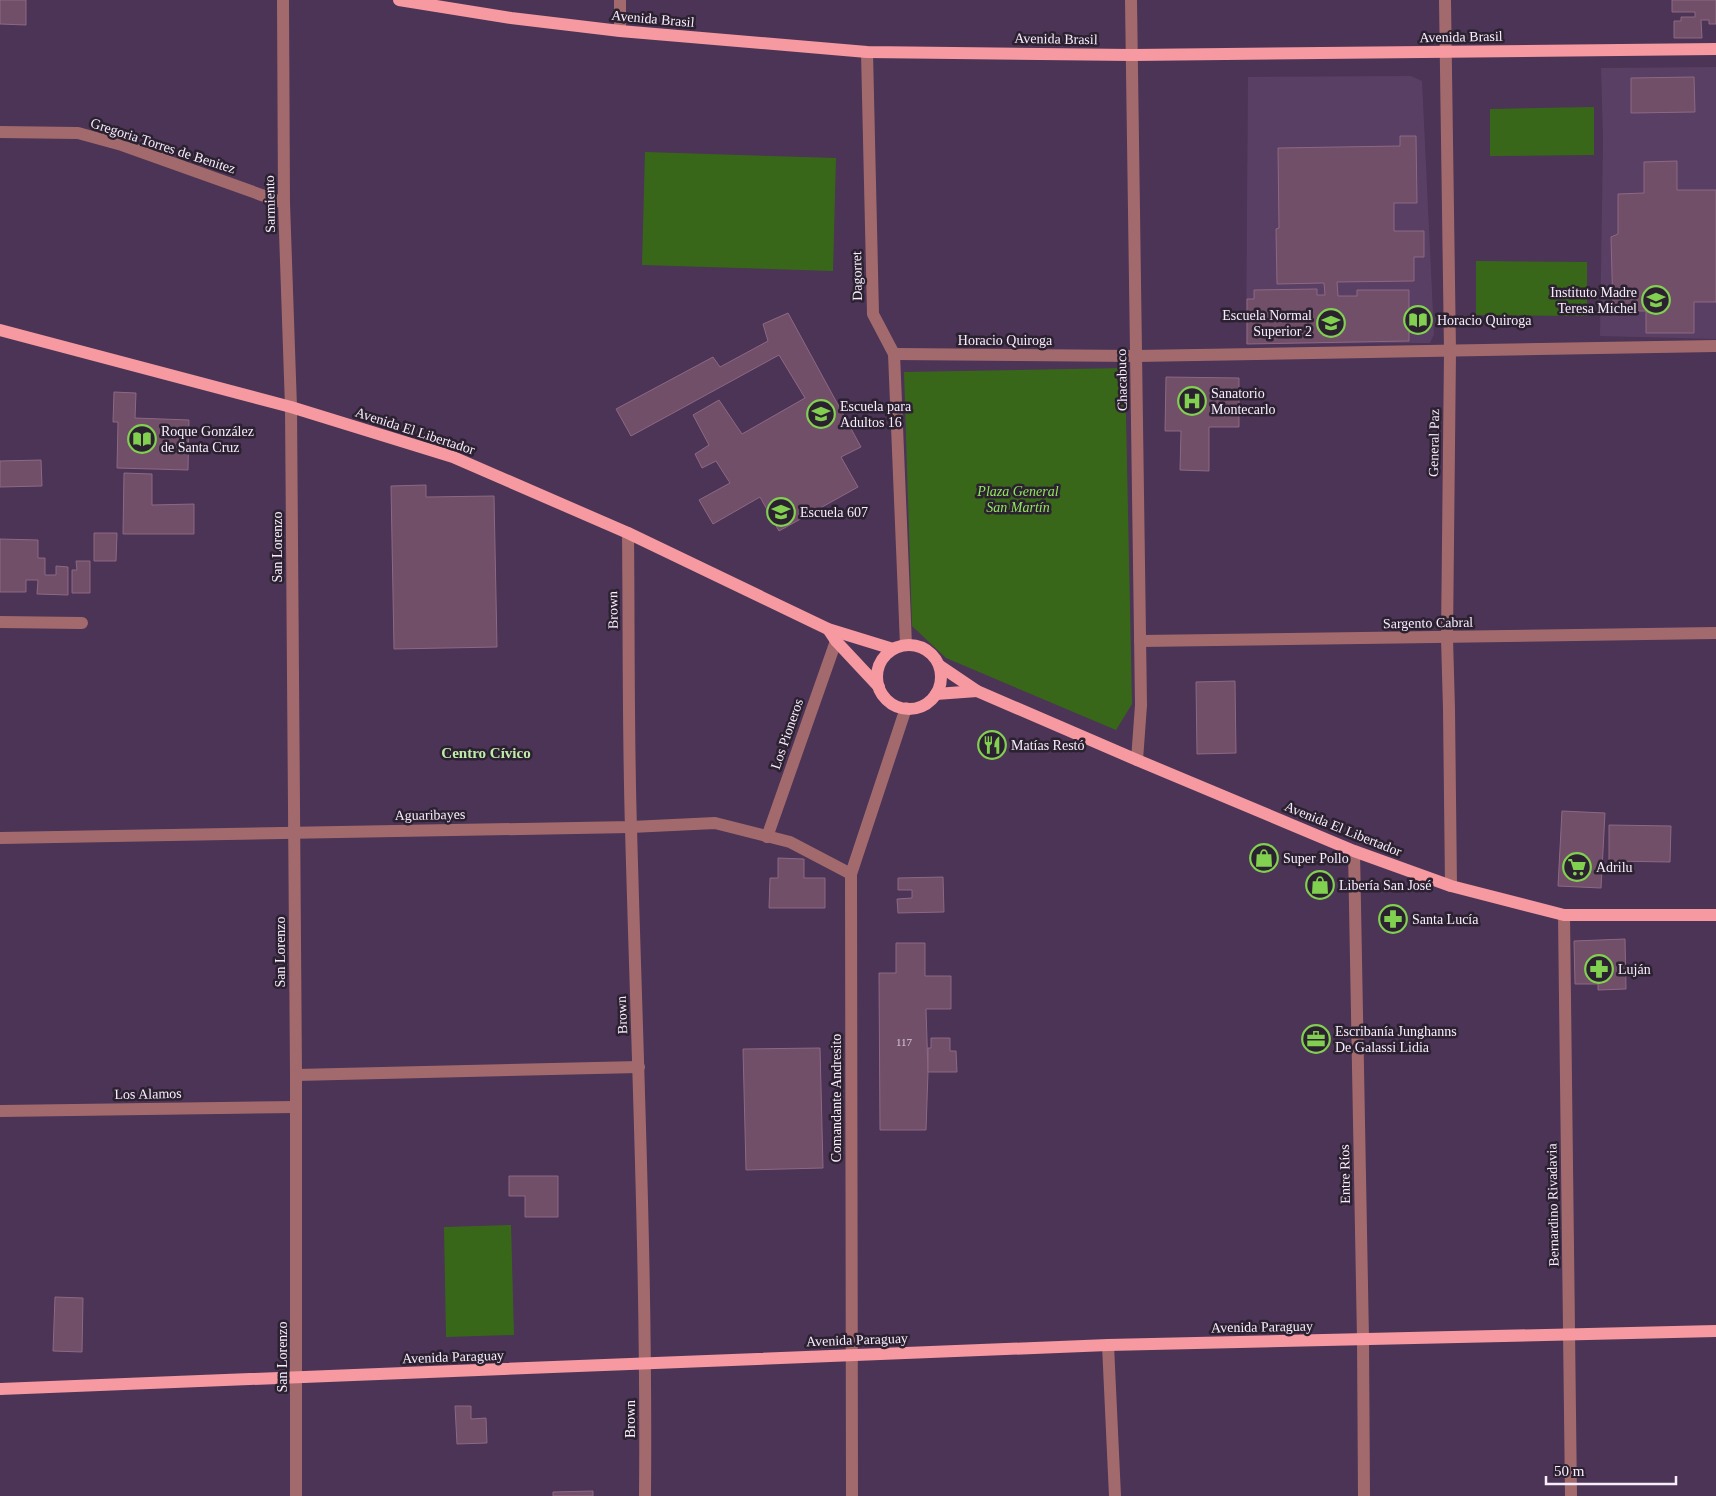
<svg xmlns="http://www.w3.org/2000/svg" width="1716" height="1496" font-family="'Times New Roman',serif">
	<rect width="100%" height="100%" fill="#4b3455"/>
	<!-- built -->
	<g fill="#593f64">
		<path d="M1716,67V339L1600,336L1603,139L1601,68Z"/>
		<path d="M1411,76L1422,81L1434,334L1430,343L1246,344L1248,77Z"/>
	</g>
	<!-- green -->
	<g fill="#39671a">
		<path d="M1594,107V155L1490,156V109Z"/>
		<path d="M645,152L836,158L833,271L642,265Z"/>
		<path d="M1476,261L1587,262V316L1476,315Z"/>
		<path d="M1125,368L1132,704L1116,730L946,658L912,626L904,372Z"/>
		<path d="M511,1225L514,1335L446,1337L444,1227Z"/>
	</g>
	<!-- building -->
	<g fill="#724f69" stroke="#8d6884">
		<path d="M0,0H26V25L0,24Z"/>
		<path d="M1672,0H1716V24H1709V20H1701L1702,38H1674V21H1681V17H1695V12H1672Z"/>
		<path d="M1694,77L1695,112L1631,113V78Z"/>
		<path d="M1400,136H1416L1417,203H1394V231H1424V257H1414V281L1337,282L1338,296H1357V290H1409V341L1247,344V299H1254V290L1317,289V295H1325L1324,283L1277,284L1276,229L1279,228L1278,148L1400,146Z"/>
		<path d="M1677,161V190H1716V302H1694V333H1646V311H1613L1611,237L1618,234V194L1644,193V162Z"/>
		<path d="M788,313L861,447L841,457L858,487L779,531L760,497L713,524L699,500L730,483L716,461L702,468L695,454L709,445L693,415L719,400L742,434L805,398L779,355L631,436L616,409L713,357L720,367L768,341L763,324Z"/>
		<path d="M1166,377L1239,378V427H1209V471L1180,470L1181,431H1165Z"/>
		<path d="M114,392L136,393L135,418L189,420L188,470L117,468L118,422H113Z"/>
		<path d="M41,460L42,486L0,487V461Z"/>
		<path d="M124,473L152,474V505L194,504V534H123Z"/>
		<path d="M426,485V497L494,496L497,647L394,649L391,486Z"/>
		<path d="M94,533H117L116,561H94Z"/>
		<path d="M0,539L38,540V558H45V575H56V566L68,567V595L37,594L38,580H26V592H0Z"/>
		<path d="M76,561H90V593H72V570H77Z"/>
		<path d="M1235,681L1236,753L1197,754L1196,682Z"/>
		<path d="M1562,811L1605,813L1601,888L1558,886Z"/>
		<path d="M1609,825L1671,826L1670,862L1609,861Z"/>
		<path d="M778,858L804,859V878H825V908H769L770,878H778Z"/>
		<path d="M943,877L944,912L898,913L897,899L912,898V890H898V878Z"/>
		<path d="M1625,939L1626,989L1598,990V984H1575L1574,941Z"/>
		<path d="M896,943H925V976H951V1009H926L928,1072L926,1130H880L879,973H896Z"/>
		<path d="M931,1038H950V1051H956L957,1072H928V1048H931Z"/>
		<path d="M820,1048L823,1168L746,1170L743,1049Z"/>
		<path d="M509,1176H558V1217H525V1196H509Z"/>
		<path d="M55,1297L83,1298L82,1352L53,1351Z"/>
		<path d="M455,1406H471V1419L486,1418L487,1443L457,1444Z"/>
		<path d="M593,1491V1496H553V1492Z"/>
	</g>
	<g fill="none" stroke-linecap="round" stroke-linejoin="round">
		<!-- minor -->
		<g stroke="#a36a6d" stroke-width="12">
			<path d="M283,0L284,203L291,407L296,1075V1496"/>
			<path d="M620,0V31"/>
			<path d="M1131,0L1141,705L1137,760"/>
			<path d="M1445,0L1450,351L1447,638L1449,709L1451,886"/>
			<path d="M867,52L873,314L894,354L906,645"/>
			<path d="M0,132L78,133L122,145L284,203"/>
			<path d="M894,354L1136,356L1716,346"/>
			<path d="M628,533C629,631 628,730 631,828C637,1051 647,1273 645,1496"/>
			<path d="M0,622L82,623"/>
			<path d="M1140,641L1716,633"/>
			<path d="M767,837L836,641"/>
			<path d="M0,838L631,827L715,823L790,842L851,874"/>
			<path d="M1354,851L1363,1339L1364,1496"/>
			<path d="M1564,915L1571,1496"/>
			<path d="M296,1075L639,1067"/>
			<path d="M0,1111L296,1107"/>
			<path d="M1108,1345L1115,1496"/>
			<path d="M852,1496L851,874L906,708"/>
		</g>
		<!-- major -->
		<g stroke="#f699a0" stroke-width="12">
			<path d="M399,0L511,18L620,31L867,52L1132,55L1716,49"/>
			<path d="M0,330L291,407L453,457L628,533L828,629L893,649"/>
			<path d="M828,629L836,641L879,687"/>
			<circle cx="909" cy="677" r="32"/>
			<path d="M940,666L977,691L1137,760L1354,851L1451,886L1564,915H1716"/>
			<path d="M936,694L977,691"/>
			<path d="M0,1389L1108,1345L1716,1331"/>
		</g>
	</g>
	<!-- icons -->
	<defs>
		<symbol id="school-ring" viewBox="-11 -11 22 22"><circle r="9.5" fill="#2b2130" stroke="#81d050" stroke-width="1.5"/><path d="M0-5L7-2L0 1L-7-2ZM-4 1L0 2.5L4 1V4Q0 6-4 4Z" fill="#81d050"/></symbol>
		<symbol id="library-ring" viewBox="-11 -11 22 22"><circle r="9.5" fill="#2b2130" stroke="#81d050" stroke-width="1.5"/><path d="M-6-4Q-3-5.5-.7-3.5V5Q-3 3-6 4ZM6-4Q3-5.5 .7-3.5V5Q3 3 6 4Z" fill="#81d050"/></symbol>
		<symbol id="hospital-ring" viewBox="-11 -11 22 22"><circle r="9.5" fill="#2b2130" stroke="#81d050" stroke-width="1.5"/><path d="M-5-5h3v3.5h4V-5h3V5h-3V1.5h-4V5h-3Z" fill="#81d050"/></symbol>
		<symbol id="restaurant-ring" viewBox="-11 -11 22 22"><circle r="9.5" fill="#2b2130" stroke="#81d050" stroke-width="1.5"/><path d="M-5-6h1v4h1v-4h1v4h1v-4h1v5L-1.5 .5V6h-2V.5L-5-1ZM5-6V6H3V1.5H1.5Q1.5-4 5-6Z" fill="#81d050"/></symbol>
		<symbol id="shop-ring" viewBox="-11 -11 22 22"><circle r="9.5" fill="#2b2130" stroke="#81d050" stroke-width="1.5"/><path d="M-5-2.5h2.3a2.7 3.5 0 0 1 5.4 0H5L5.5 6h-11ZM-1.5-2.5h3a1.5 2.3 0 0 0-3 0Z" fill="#81d050"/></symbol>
		<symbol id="supermarket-ring" viewBox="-11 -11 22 22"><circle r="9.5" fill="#2b2130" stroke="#81d050" stroke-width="1.5"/><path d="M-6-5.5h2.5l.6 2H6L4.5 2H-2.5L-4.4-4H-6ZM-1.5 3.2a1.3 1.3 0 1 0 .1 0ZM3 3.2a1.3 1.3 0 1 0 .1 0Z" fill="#81d050"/></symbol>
		<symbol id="pharmacy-ring" viewBox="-11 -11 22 22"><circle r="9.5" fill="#2b2130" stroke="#81d050" stroke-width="1.5"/><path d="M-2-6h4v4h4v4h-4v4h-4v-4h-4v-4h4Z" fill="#81d050"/></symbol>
		<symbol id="office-ring" viewBox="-11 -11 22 22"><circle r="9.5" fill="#2b2130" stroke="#81d050" stroke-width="1.5"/><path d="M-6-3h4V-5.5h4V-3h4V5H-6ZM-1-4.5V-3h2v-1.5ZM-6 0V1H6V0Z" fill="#81d050"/></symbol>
	</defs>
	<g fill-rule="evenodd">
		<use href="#school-ring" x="1640" y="284" width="32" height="32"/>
		<use href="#library-ring" x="1402" y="304" width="32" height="32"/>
		<use href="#school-ring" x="1315" y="307" width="32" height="32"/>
		<use href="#hospital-ring" x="1176" y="385" width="32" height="32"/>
		<use href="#school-ring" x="805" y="398" width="32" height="32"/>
		<use href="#library-ring" x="126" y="423" width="32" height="32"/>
		<use href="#school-ring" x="765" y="496" width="32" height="32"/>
		<use href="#restaurant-ring" x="976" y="729" width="32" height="32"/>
		<use href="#shop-ring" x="1248" y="842" width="32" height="32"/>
		<use href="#supermarket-ring" x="1561" y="851" width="32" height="32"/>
		<use href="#shop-ring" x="1304" y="869" width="32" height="32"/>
		<use href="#pharmacy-ring" x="1377" y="903" width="32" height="32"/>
		<use href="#pharmacy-ring" x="1583" y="953" width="32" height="32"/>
		<use href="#office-ring" x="1300" y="1023" width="32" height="32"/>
	</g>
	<g text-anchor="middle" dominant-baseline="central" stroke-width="5" stroke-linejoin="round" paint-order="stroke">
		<!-- number labels -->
		<g font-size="11" fill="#d6c6d8">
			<text x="904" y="1042">117</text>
		</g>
		<!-- street labels -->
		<g font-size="14" fill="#f8edfd" stroke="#2b2130">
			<text transform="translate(653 19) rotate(5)">Avenida Brasil</text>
			<text transform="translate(1461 37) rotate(-1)">Avenida Brasil</text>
			<text transform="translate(1056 39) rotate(1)">Avenida Brasil</text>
			<text transform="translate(163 146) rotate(18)">Gregoria Torres de Benitez</text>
			<text transform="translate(270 204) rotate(-91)">Sarmiento</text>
			<text transform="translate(857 276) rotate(-91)">Dagorret</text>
			<text x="1005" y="340">Horacio Quiroga</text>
			<text transform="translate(1122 380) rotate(-91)">Chacabuco</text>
			<text transform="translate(415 431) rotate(18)">Avenida El Libertador</text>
			<text transform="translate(1434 443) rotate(-89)">General Paz</text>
			<text transform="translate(277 547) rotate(-90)">San Lorenzo</text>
			<text transform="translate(613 610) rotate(-91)">Brown</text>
			<text transform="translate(1428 623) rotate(-1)">Sargento Cabral</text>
			<text transform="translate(787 734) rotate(-71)">Los Pioneros</text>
			<text transform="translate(430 815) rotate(-1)">Aguaribayes</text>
			<text transform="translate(1343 829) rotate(22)">Avenida El Libertador</text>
			<text transform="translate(280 952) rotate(-90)">San Lorenzo</text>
			<text transform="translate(622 1015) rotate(-92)">Brown</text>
			<text transform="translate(148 1094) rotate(-1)">Los Alamos</text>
			<text transform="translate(836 1098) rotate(-90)">Comandante Andresito</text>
			<text transform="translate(1345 1174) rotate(-91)">Entre Ríos</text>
			<text transform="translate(1553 1205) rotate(-91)">Bernardino Rivadavia</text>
			<text transform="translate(1262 1327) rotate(-1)">Avenida Paraguay</text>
			<text transform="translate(857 1340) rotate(-2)">Avenida Paraguay</text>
			<text transform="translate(282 1357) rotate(-90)">San Lorenzo</text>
			<text transform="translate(453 1357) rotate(-2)">Avenida Paraguay</text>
			<text transform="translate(630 1419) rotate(-90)">Brown</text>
		</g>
		<!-- poi labels -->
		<g font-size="14" fill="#f8edfd" stroke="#2b2130" text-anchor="start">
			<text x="1637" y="292" text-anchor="end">Instituto Madre<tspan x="1637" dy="16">Teresa Michel</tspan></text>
			<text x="1312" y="315" text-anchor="end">Escuela Normal<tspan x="1312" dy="16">Superior 2</tspan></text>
			<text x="1437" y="320">Horacio Quiroga</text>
			<text x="1211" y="393">Sanatorio<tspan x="1211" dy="16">Montecarlo</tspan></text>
			<text x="840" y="406">Escuela para<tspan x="840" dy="16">Adultos 16</tspan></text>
			<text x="161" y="431">Roque González<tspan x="161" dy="16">de Santa Cruz</tspan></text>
			<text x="800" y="512">Escuela 607</text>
			<text x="1011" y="745">Matías Restó</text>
			<text x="1283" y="858">Super Pollo</text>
			<text x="1596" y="867">Adrilu</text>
			<text x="1339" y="885">Libería San José</text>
			<text x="1412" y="919">Santa Lucía</text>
			<text x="1618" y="969">Luján</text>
			<text x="1335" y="1031">Escribanía Junghanns<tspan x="1335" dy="16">De Galassi Lidia</tspan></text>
		</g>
		<!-- park labels -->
		<g font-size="14" font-style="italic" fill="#91e85c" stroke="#2b2130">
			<text x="1018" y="491">Plaza General<tspan x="1018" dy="16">San Martín</tspan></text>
		</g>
		<!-- neighbourhood labels -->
		<g font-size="15" font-weight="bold" fill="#c0eca9" stroke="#2b2130">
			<text x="486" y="753">Centro Cívico</text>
		</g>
	</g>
	<!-- scale -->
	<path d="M1546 1476v8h130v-8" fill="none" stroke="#f8edfd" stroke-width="2.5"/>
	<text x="1554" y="1476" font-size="15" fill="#f8edfd" stroke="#2b2130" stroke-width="4" paint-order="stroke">50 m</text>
</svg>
